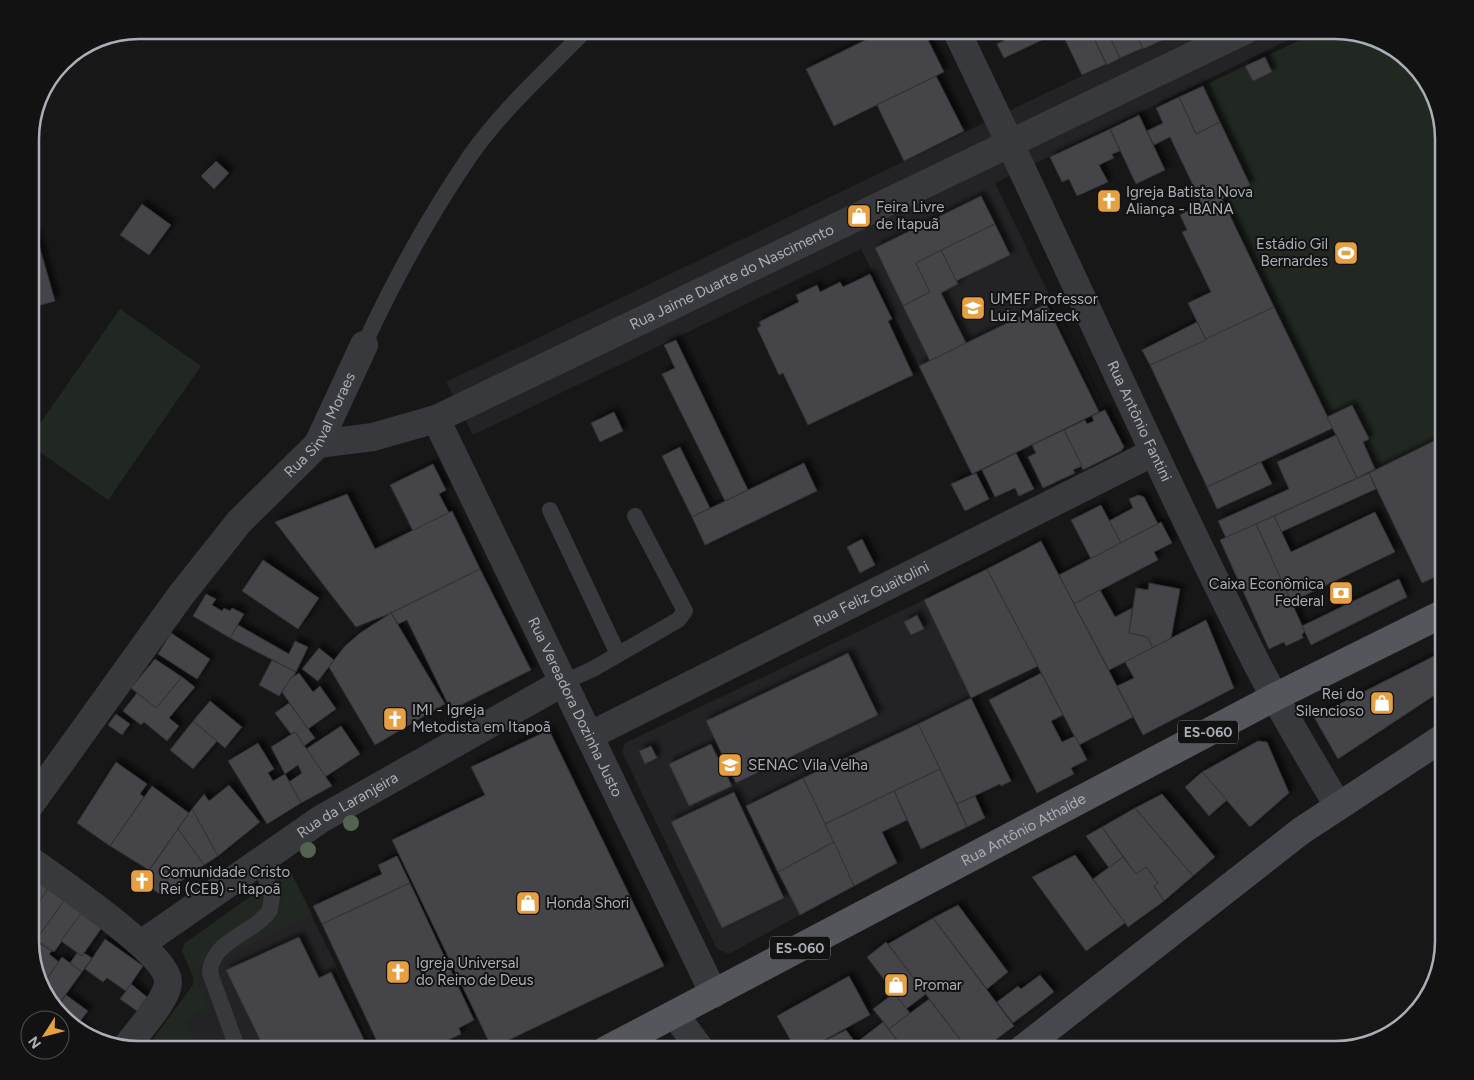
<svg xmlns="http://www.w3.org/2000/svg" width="1474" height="1080" font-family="Figtree,sans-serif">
	<defs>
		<filter id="shadow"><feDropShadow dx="4.5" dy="-4.5" stdDeviation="2.5" flood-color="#0009"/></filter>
	</defs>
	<rect width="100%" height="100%" fill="#171718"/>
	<!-- built -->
	<g fill="#232325">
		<path d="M1177,30H1309L995,183L1105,410L972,474L861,249L473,435L446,382Z"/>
		<path d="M924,600L971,698L746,806L800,915L729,954L717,949L622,752L625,743Z"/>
		<path d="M289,869L377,1050H145L193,985V976L182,951L185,943Z"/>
	</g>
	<!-- green -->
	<g fill="#212821">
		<path d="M1321,30H1335L1401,52L1433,91L1444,139V436L1357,478L1222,199L1250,184L1203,86Z"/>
		<path d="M120,309L201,366L108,500L30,445V438Z"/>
		<path d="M289,869L312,914L219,960L221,955L278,915L282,899L275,879Z"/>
		<path d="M261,889L264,901V908C239,927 190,951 199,988C201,994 205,1000 208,1005L185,1022L200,1050H145L193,985V976L182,951L185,943Z"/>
	</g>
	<!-- building -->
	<g fill="#444548" stroke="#313134" filter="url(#shadow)">
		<path d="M886,30H923L944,72L834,126L806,69Z"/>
		<path d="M1026,30H1090L1106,64L1082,75L1061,31L1004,58L997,44Z"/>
		<path d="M1090,30H1107L1120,58L1107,65Z"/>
		<path d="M1107,30H1134L1143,48L1120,58Z"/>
		<path d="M1134,30H1163L1167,38L1143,49Z"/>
		<path d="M1265,57L1272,72L1253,81L1245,66Z"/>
		<path d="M936,76L964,131L904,161L877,105Z"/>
		<path d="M1203,86L1220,122L1196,134L1179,97Z"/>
		<path d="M1179,97L1196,134L1220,122L1250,185L1222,199L1220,195L1202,204L1170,137L1154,145L1147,131L1163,123L1156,108Z"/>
		<path d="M1139,115L1165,170L1136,184L1110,129Z"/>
		<path d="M1110,129L1120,151L1112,154L1114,158L1099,165L1108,182L1077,196L1069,179L1062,182L1050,157Z"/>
		<path d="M216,161L229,173L214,189L201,176Z"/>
		<path d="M1220,195L1274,307L1206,340L1188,303L1211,292L1182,232L1187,230L1180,215Z"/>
		<path d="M981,196L995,224L916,263L930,292L903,306L875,248Z"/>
		<path d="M142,204L171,225L149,255L120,235Z"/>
		<path d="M995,224L1010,255L956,281L941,250Z"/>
		<path d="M35,231L55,301L30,308V233Z"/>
		<path d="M941,250L958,284L941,293L966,343L930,361L903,306L930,292L916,263Z"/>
		<path d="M870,274L892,319L888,321L913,375L808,425L783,373L779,375L757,328L761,326L759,322L799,302L796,295L817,285L820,292L840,282L843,287Z"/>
		<path d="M1046,304L1099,412L972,474L919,366Z"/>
		<path d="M1274,307L1333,428L1207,487L1150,365Z"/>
		<path d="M1197,322L1206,340L1150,365L1142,350Z"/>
		<path d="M676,340L748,490L725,501L662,374L675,368L664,345Z"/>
		<path d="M1352,405L1369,439L1363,442L1375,469L1357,478L1327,417Z"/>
		<path d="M1105,410L1124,447L1121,451L1083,470L1064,430L1085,420L1087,424L1094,421L1092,416Z"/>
		<path d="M614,412L623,431L600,442L591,423Z"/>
		<path d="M1064,430L1082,466L1073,470L1075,473L1043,488L1028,457L1036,453L1032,445Z"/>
		<path d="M1336,435L1357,478L1226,538L1218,521L1289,489L1277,462Z"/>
		<path d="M1444,436V573L1422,583L1369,473Z"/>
		<path d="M680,447L710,508L692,517L662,456Z"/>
		<path d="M1016,453L1034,489L1019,496L1015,488L995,497L982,470Z"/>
		<path d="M1261,462L1272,484L1217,509L1207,487Z"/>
		<path d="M804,463L817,491L705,545L692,517Z"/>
		<path d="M433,464L446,490L439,494L449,513L413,531L390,485Z"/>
		<path d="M976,473L989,499L965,511L951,484Z"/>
		<path d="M1369,473L1376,489L1281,532L1274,516Z"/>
		<path d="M347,494L375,549L452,511L480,569L391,613L356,627L275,522Z"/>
		<path d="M1138,495L1144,497L1158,524L1121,543L1109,521L1133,508L1129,499Z"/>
		<path d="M1101,505L1121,543L1091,559L1071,520Z"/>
		<path d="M1375,512L1395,552L1291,602L1256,524L1274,516L1291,552Z"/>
		<path d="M1161,522L1172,543L1154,552L1158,560L1074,604L1059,575Z"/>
		<path d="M1256,524L1305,632L1302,634L1303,638L1286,646L1284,642L1269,649L1220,540Z"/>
		<path d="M862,539L875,565L860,573L847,547Z"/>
		<path d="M1041,541L1133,717L1079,745L987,569Z"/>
		<path d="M263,560L319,598L298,629L242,591Z"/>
		<path d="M480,569L531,670L451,710L407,620L398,624L391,613Z"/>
		<path d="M987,569L1038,666L971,698L924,600Z"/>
		<path d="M1399,579L1407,597L1311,645L1302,626Z"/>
		<path d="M1149,583L1180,589L1171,638L1153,648L1147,637L1129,633L1136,588L1148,590Z"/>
		<path d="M1100,590L1115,617L1132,608L1129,633L1147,637L1153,648L1109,670L1074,604Z"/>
		<path d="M206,594L216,599L212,605L222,611L224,608L230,611L232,608L244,614L230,638L193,616Z"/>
		<path d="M391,613L445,704L375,745L329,667L344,647L360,633Z"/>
		<path d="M917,615L924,629L911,635L904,622Z"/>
		<path d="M1206,620L1234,688L1143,735L1117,686L1134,678L1125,662Z"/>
		<path d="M238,625L289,654L295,641L308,647L296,672L230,638Z"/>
		<path d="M171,633L210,659L197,679L158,654Z"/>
		<path d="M319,648L334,660L318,681L302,669Z"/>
		<path d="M1444,651V689L1338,759L1314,717Z"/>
		<path d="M848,653L878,715L736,783L706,721Z"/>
		<path d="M155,659L182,677L156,708L131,688Z"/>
		<path d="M272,660L296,672L279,696L259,685Z"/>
		<path d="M299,673L313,692L320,686L336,709L308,729L282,692L291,678Z"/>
		<path d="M1041,673L1063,715L1051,721L1062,742L1075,736L1087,760L1071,768L1074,774L1037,793L989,700Z"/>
		<path d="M182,677L195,687L169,718L179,726L167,741L144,722L141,725L123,711L137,693L156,708Z"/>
		<path d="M971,698L1011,781L1001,786L1000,784L957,804L918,724Z"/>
		<path d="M210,701L242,727L225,748L193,721Z"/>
		<path d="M289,703L315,738L304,746L295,732L291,734L275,713Z"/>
		<path d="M116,714L130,724L122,735L108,725Z"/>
		<path d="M193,721L217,741L193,769L170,750Z"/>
		<path d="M918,724L940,769L825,824L803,778Z"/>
		<path d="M341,726L360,754L325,777L306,749Z"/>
		<path d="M549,730L664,966L492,1048L392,840L485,795L471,767Z"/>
		<path d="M295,732L332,786L301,803L289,782L302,773L298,765L285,774L271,747Z"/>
		<path d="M1258,741L1267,742L1289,793L1250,827L1202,772Z"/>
		<path d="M258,743L274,769L268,773L273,781L285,774L301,803L267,824L228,761Z"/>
		<path d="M711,744L732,786L689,806L669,764Z"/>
		<path d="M651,746L657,758L645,764L639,751Z"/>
		<path d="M116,762L147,784L140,794L144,797L110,846L77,823Z"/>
		<path d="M940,769L967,827L921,849L894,791Z"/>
		<path d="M1202,772L1227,800L1209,816L1185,787Z"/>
		<path d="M803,778L834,842L778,872L746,806Z"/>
		<path d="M229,785L260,822L218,856L192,809L204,794L209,801Z"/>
		<path d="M152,786L189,813L149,870L110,846Z"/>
		<path d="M894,791L907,820L882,832L897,863L854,886L825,824Z"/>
		<path d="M734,792L784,898L722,928L671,822Z"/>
		<path d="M1162,794L1215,857L1193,876L1135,808Z"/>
		<path d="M975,796L985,818L967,827L957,804Z"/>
		<path d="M1135,808L1193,876L1164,901L1154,886L1158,883L1146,867L1136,874L1102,827Z"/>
		<path d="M192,809L218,856L204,865L178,829Z"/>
		<path d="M1102,827L1123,857L1109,868L1086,836Z"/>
		<path d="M178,829L204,865L161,895L142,881Z"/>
		<path d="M834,842L854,886L800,915L778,872Z"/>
		<path d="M1075,855L1125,923L1086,951L1032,877Z"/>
		<path d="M397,856L410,883L322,924L313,906L382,874L378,865Z"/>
		<path d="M1123,857L1136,874L1146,867L1158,883L1154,886L1164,901L1128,927L1093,879Z"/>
		<path d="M30,872L48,889L34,910L30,907Z"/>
		<path d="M410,883L474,1020L459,1028L461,1034L427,1050H381L322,924Z"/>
		<path d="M48,889L64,901L36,940L30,935V915Z"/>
		<path d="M64,901L82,914L54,952L36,940Z"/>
		<path d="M958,905L1008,972L987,989L933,918Z"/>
		<path d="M85,908L105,923L82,956L61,941Z"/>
		<path d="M933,918L1014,1026L982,1050H968L888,944Z"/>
		<path d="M299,937L319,978L331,972L369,1050H265L226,970Z"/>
		<path d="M105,939L143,966L126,991L107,978L103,982L85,969Z"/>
		<path d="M886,942L926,994L906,1009L867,957Z"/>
		<path d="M41,944L52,951L49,954L59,962L44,982L40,980L33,956Z"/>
		<path d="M77,953L82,956L84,953L92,958L82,972L70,963Z"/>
		<path d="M62,957L82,972L58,1005L44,995L42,986Z"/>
		<path d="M1040,975L1054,992L1013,1023L997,1002L1018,986L1021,989Z"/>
		<path d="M849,976L870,1015L806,1050H796L777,1016Z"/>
		<path d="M131,984L147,997L137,1011L120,999Z"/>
		<path d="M894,993L910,1013L889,1029L873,1009Z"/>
		<path d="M66,995L88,1011L78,1024L57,1007Z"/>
		<path d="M929,999L968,1050H904L889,1029Z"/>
		<path d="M75,1022L78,1024L91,1034L73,1028Z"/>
		<path d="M883,1022L904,1050H861L856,1043Z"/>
		<path d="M846,1030L861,1050L809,1049Z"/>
	</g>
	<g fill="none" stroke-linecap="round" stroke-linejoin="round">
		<!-- lane -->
		<g stroke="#38393d" stroke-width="16">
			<path d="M364,345C394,280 429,216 470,156C502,110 546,71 586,30"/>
			<path d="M550,510L618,654"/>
			<path d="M562,683L593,669L678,620L685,611L635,516"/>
			<path d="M238,1050L210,973C211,940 254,934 270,910L272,897L260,861"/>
		</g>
		<!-- street -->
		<g stroke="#38393d" stroke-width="28">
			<path id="s1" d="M956,30C1058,241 1152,457 1258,666C1283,714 1311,760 1338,806"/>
			<path id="s2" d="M436,419L714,994"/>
			<path id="s3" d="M318,444L373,437L436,419L1246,30"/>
			<path id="s4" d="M589,736L1154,452"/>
			<path id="s5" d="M30,805L181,595L239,522L318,444L364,345"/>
			<path d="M30,860C56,879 168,954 168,982C168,999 137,1032 127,1046"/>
			<path id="s6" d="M141,944L321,819L562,683"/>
			<path d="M675,1015L701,1050"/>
		</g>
		<!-- secondary -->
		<path stroke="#46484d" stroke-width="28" d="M1021,1050L1301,831L1444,737"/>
		<!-- primary -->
		<path stroke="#54565c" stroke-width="28" id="s7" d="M606,1050L1275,697L1444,613"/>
	</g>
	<!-- trees -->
	<g fill="#526352">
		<circle cx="351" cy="823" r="8"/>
		<circle cx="308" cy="850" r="8"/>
	</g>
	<!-- icons -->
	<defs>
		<symbol id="church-square" viewBox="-11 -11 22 22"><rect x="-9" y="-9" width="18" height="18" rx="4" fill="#e6a041" stroke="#121213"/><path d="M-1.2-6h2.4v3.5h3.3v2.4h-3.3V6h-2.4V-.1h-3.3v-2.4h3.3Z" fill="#fff"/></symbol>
		<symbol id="shop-square" viewBox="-11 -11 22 22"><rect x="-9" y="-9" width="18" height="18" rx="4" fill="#e6a041" stroke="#121213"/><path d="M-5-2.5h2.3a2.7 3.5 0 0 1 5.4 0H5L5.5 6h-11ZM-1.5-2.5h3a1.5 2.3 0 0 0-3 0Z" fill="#fff"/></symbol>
		<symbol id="stadium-square" viewBox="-11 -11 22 22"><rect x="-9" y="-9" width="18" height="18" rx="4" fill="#e6a041" stroke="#121213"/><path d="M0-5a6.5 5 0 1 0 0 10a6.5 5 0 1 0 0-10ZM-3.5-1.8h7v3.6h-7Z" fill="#fff"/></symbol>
		<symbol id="school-square" viewBox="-11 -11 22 22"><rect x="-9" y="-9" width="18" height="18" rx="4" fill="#e6a041" stroke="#121213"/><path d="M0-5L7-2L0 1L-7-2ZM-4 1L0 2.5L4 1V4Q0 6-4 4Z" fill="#fff"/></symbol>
		<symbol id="bank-square" viewBox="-11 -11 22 22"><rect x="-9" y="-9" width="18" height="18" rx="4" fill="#e6a041" stroke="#121213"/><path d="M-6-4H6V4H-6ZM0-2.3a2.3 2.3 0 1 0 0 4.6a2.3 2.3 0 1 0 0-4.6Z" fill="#fff"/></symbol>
		<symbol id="university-square" viewBox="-11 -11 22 22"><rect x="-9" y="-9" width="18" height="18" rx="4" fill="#e6a041" stroke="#121213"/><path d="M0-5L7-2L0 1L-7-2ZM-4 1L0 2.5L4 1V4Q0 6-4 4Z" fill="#fff"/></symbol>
	</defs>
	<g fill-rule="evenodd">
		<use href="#church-square" x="1095" y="187" width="28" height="28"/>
		<use href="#shop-square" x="845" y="202" width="28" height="28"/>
		<use href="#stadium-square" x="1332" y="239" width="28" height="28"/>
		<use href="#school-square" x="959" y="294" width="28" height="28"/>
		<use href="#bank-square" x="1327" y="579" width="28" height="28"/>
		<use href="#shop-square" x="1368" y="689" width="28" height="28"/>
		<use href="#church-square" x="381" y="705" width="28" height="28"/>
		<use href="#university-square" x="716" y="751" width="28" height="28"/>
		<use href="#church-square" x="128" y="867" width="28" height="28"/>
		<use href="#shop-square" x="514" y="889" width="28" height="28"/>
		<use href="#church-square" x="384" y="958" width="28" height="28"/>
		<use href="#shop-square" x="882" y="971" width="28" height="28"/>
	</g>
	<g text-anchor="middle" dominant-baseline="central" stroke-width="4" stroke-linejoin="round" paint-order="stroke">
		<!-- shield labels -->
		<g fill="#121213" stroke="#7c8086" stroke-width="1">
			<rect x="1178" y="720.5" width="60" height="23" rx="4"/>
			<rect x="770" y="936.5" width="60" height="23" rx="4"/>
		</g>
		<g font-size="14" font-weight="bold" fill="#aaafb7">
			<text x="1208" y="732">ES-060</text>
			<text x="800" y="948">ES-060</text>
		</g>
		<!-- poi labels -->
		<g font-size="15" fill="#aaafb7" stroke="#121213" text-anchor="start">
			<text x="1126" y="192">Igreja Batista Nova<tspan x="1126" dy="17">Aliança - IBANA</tspan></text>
			<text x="876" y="207">Feira Livre<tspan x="876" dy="17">de Itapuã</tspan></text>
			<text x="1328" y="244" text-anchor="end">Estádio Gil<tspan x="1328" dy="17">Bernardes</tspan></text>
			<text x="990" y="299">UMEF Professor<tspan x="990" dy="17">Luiz Malizeck</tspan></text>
			<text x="1324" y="584" text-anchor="end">Caixa Econômica<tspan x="1324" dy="17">Federal</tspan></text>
			<text x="1364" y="694" text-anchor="end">Rei do<tspan x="1364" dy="17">Silencioso</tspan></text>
			<text x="412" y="710">IMI - Igreja<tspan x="412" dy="17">Metodista em Itapoã</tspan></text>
			<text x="748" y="765">SENAC Vila Velha</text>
			<text x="160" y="872">Comunidade Cristo<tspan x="160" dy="17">Rei (CEB) - Itapoã</tspan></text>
			<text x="546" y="903">Honda Shori</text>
			<text x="416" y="963">Igreja Universal<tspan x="416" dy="17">do Reino de Deus</tspan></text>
			<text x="914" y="985">Promar</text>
		</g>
		<!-- street labels -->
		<g font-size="15" fill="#aaafb7" stroke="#121213">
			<text stroke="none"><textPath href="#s3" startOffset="449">Rua Jaime Duarte do Nascimento</textPath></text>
			<text stroke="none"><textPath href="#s1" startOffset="432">Rua Antônio Fantini</textPath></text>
			<text stroke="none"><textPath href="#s5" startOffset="480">Rua Sinval Moraes</textPath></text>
			<text stroke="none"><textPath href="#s4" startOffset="316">Rua Feliz Guaitolini</textPath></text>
			<text stroke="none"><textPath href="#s2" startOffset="320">Rua Vereadora Dozinha Justo</textPath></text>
			<text stroke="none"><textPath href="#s6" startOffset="249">Rua da Laranjeira</textPath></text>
			<text stroke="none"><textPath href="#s7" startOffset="472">Rua Antônio Athaíde</textPath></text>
		</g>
	</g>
	<!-- crop -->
	<path d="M0 0H1474V1080H0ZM139 39H1335A100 100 0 0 1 1435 139V941A100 100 0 0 1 1335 1041H139A100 100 0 0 1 39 941V139A100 100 0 0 1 139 39Z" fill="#121213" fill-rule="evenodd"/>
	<path fill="none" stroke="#aaafb7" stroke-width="2.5" d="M139 39H1335A100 100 0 0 1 1435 139V941A100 100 0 0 1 1335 1041H139A100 100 0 0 1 39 941V139A100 100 0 0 1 139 39Z"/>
	<!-- north arrow -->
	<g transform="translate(45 1035) rotate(234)"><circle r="24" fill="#121213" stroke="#4f5155"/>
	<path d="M0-4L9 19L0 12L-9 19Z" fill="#e6a041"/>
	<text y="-8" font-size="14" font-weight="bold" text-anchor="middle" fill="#aaafb7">N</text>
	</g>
</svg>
